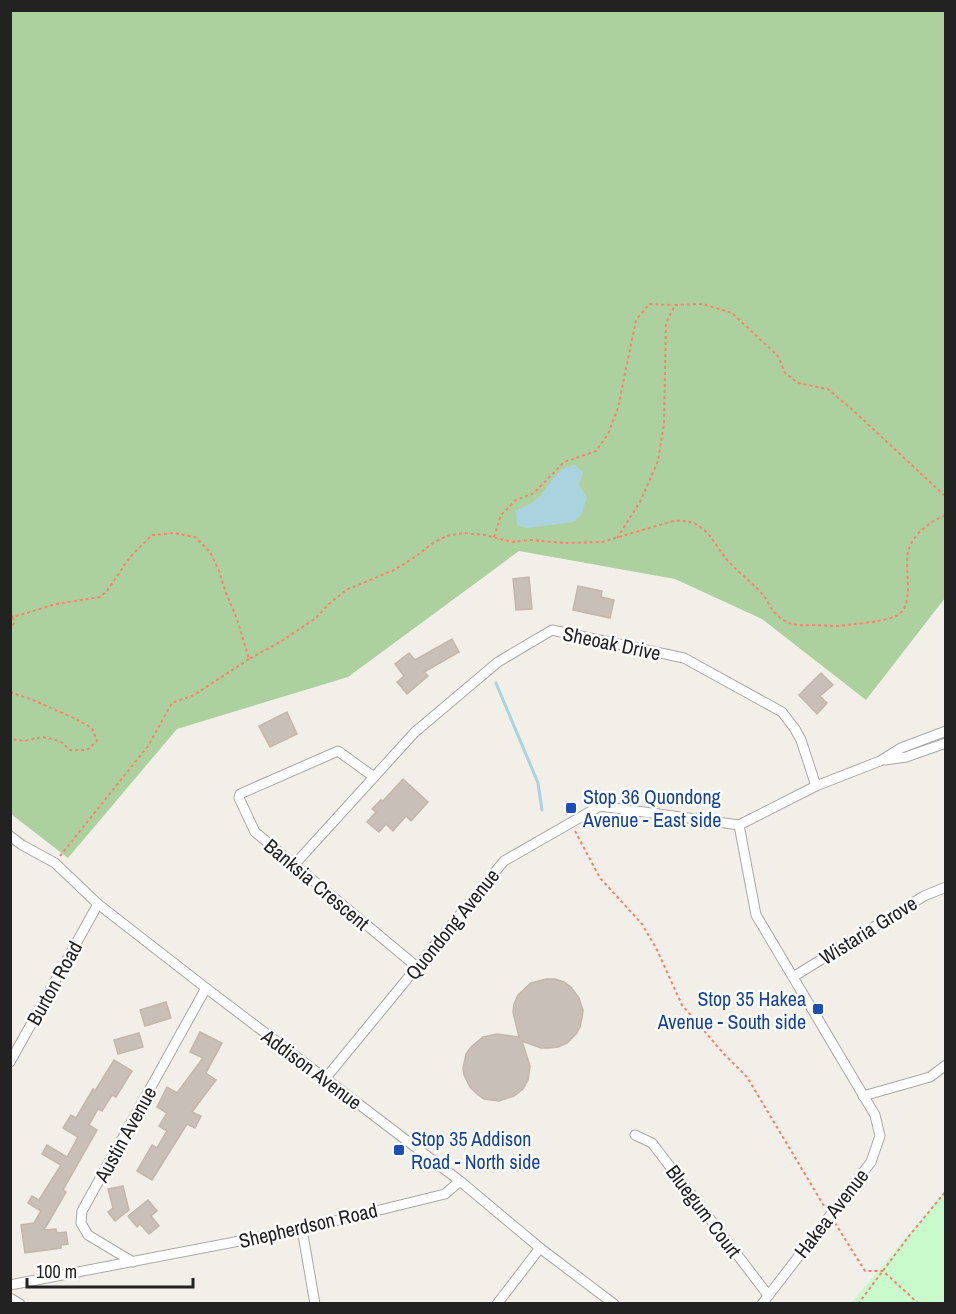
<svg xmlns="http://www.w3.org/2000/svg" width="956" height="1314" font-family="'Archivo Narrow',sans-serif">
	<rect width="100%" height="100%" fill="#f2efe9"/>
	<!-- forest -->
	<path fill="#add19e" d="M10,11H945V598L866,700L762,619L675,579L519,551L348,677L177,729L68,858L11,814Z"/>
	<!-- park -->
	<path fill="#c8facc" d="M945,1191V1303H851Z"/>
	<!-- water -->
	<path fill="#aad3df" d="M575,465L583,472L579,485L587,498L581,515L574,522L527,528L517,525L516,511C522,507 531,504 537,499C549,488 556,466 575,465Z"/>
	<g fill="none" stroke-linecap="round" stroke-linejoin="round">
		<!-- stream -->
		<path stroke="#aad3df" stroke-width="3" d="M496,683L538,783L542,810"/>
	</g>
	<!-- building -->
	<g fill="#c7bfb8" stroke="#c4b6ab" stroke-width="1.5">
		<path d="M529,577L532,609L516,610L513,579Z"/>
		<path d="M578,586L602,591L601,597L614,600L610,618L573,610Z"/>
		<path d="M452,639L459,652L424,672L428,676L407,694L397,682L404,676L395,664L409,653L415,660Z"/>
		<path d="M821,673L833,685L820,696L827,703L817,714L799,695Z"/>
		<path d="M287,712L297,734L270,747L259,726Z"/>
		<path d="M403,779L428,802L411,821L406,816L393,831L386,824L379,832L367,822L376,812L372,809L381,800L383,801Z"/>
		<path d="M546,979H555L564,982L571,987L579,998L583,1010L582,1018L580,1027L576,1034L567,1043L558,1047L550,1048H541L522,1041L530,1066L528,1080L523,1089L514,1096L499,1101L484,1099L478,1095L470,1087L464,1075L463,1068L466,1054L471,1047L483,1037L497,1034L519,1037L513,1012L514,1004L518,995L531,983Z"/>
		<path d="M166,1002L171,1018L145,1026L140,1010Z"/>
		<path d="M200,1032L222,1043L206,1073L216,1080L192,1112L201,1116L195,1128L187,1124L152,1180L137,1171L152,1145L157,1148L167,1131L159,1126L167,1113L157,1107L167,1087L177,1093L203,1058L190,1052Z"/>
		<path d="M139,1033L143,1047L118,1054L114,1040Z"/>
		<path d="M114,1060L132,1071L116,1097L112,1095L102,1111L98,1109L89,1125L97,1130L63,1190L66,1192L44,1230L56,1229L57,1233L66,1232L68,1244L61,1245V1248L25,1253L21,1225L34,1223L41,1211L28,1203L32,1196L39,1200L61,1165L42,1154L47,1145L67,1157L78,1137L63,1128L71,1115L76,1118L93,1089L95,1091Z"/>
		<path d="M123,1186L129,1210L115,1221L108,1212L113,1208L108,1189Z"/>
		<path d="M148,1200L157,1211L151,1216L159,1226L149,1234L140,1224L137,1227L128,1216Z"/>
	</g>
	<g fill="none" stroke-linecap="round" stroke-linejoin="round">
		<defs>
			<g id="street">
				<path d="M885,760L906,757L946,743"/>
				<path d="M374,777L338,751L240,794L239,798L255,832L417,967"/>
				<path d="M739,825L756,915L875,1115L880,1136L871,1162L762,1304"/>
				<path d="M10,836L22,845L55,863L98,904L206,988L460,1181L540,1248L614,1304"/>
				<path d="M294,865L415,732L498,662L552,630L684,658L782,712L795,729L801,740L816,786"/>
				<path d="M793,977L924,896L946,887"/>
				<path d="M10,1062L98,904"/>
				<path d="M325,1079L504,861L600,806L739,825L816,786L880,761L901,748L946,731"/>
				<path d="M863,1096L930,1077L946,1065"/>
				<path d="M635,1135L652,1143L768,1295"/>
				<path d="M302,1229L315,1304"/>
				<path d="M133,1262L88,1235L81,1223L82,1211L206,988"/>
				<path d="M10,1285L302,1229L445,1194L460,1181"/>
				<path d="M10,1298L20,1304"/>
				<path d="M497,1304L540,1248"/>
			</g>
		</defs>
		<!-- street casing -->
		<use href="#street" stroke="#a9a9a9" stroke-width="11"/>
		<!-- path -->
		<g stroke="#fa8072" stroke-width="2" stroke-dasharray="3 3" stroke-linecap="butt">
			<path d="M494,537L501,515L516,500L534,493L564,462L596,451L608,434L618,408L636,320L649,304L673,305"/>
			<path d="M617,538L640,502L658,461L664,423L666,323L675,305L703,304L732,313L778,356L785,373L798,383L828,389L856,413L946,497"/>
			<path d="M10,616L13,617L56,604L100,597L107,591L130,557L152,535L174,533L195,537L210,552L219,571L226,593L237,619L249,659L280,642L316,618L329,604L346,590L394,570L415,557L433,543L446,536L464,533L485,535L512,542L531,540L564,543L602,542L673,521C683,520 694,521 703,529C713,537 719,551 728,561C739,573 753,583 764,596C768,601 770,607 774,612C785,624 795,626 810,625C820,625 829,626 838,626C853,624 883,622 896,616C916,607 904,569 908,552C912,535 930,521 946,515"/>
			<path d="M10,631L14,623L13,617"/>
			<path d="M10,692L33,700L76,719L92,728L97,741L87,750H70L60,741L43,737L24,741L10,739"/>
			<path d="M575,831L600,878L642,924L657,950L682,1005L724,1054L747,1077L824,1206"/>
			<path d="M60,856L148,746L172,703L194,695L249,659"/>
			<path d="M835,1223L865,1271H883L919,1304"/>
			<path d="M858,1304L909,1236L946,1191"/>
		</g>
		<!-- street -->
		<use href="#street" stroke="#fff" stroke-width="9"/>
	</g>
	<!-- markers -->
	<g fill="#1a4fb4" stroke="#fff" stroke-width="2">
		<rect x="565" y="802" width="12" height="12" rx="3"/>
		<rect x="812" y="1003" width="12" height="12" rx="3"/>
		<rect x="393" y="1144" width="12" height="12" rx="3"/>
	</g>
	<g text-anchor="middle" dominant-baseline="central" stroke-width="5" stroke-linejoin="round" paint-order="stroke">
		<!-- street labels -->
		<g font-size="20" fill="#222" stroke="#fff">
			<text transform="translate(612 643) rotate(12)">Sheoak Drive</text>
			<text transform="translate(317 884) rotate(40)">Banksia Crescent</text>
			<text transform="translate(452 924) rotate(-51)">Quondong Avenue</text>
			<text transform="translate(868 930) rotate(-32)">Wistaria Grove</text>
			<text transform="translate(54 983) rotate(-61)">Burton Road</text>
			<text transform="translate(312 1069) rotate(37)">Addison Avenue</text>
			<text transform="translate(125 1134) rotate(-61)">Austin Avenue</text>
			<text transform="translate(704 1211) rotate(53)">Bluegum Court</text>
			<text transform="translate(831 1213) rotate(-52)">Hakea Avenue</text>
			<text transform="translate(308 1225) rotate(-13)">Shepherdson Road</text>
		</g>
		<!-- transit labels -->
		<g font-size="20" fill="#164399" stroke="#fff" text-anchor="start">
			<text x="583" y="796">Stop 36 Quondong<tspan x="583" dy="23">Avenue - East side</tspan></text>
			<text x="806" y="998" text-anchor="end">Stop 35 Hakea<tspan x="806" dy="23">Avenue - South side</tspan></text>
			<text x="411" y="1138">Stop 35 Addison<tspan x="411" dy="23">Road - North side</tspan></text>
		</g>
	</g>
	<!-- border -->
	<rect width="956" height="1314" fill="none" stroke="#222222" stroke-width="24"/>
	<!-- scale -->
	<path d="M27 1278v9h166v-9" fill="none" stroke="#222222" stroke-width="3"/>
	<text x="36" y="1278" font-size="18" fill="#222222" stroke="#ffffff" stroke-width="4.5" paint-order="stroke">100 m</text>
</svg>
